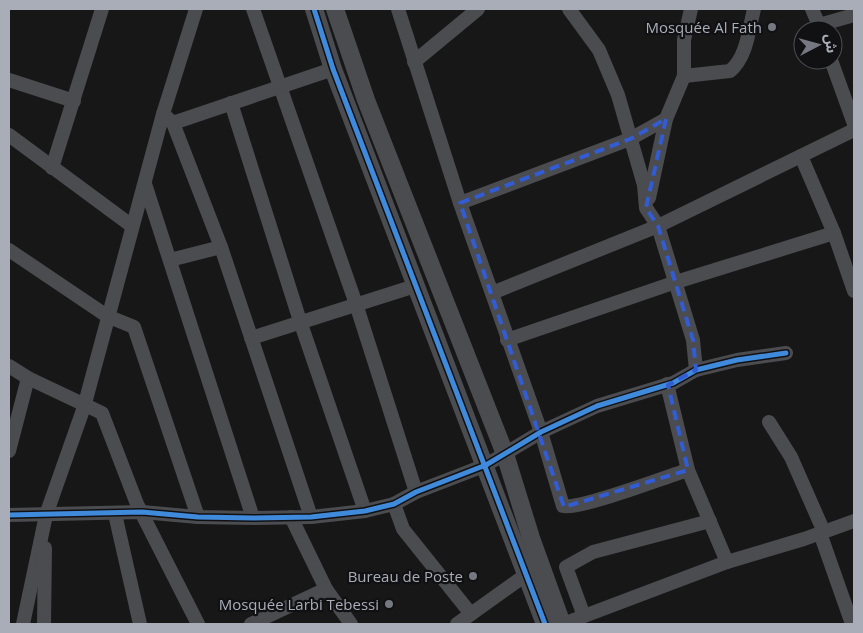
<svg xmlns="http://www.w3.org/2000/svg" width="863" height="633" font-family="'Open Sans','Noto Sans Arabic',sans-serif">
	<rect width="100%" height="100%" fill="#171717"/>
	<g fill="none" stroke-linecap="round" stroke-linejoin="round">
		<!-- minor -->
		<g stroke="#4b4c50" stroke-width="14">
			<path d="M253,9L356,304L416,492"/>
			<path d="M398,9L460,203L541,432L563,506C580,510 665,477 688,470"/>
			<path d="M569,9L599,50L618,95L644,185L646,208L658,226L693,340L696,370"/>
			<path d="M812,9L821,30"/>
			<path d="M819,25L854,15"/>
			<path d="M831,60L854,124"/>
			<path d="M414,62L478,9"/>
			<path d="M684,76L730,71C747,57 749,29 754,9"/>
			<path d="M9,80L74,101"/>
			<path d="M231,103L300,321L365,511"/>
			<path d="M163,114L173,123L221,247L311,517"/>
			<path d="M173,123L333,69"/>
			<path d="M9,135L132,226"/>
			<path d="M801,156L834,233L854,291"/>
			<path d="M52,168L102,9"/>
			<path d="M145,184L253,518"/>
			<path d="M649,198L666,119L684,76V40L691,9"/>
			<path d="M460,203L630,139L666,119"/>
			<path d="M9,250L107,316L134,327L198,517"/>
			<path d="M170,260L221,247"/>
			<path d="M492,293L658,226L854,130"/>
			<path d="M251,338L415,286"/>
			<path d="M507,340L676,282L834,233"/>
			<path d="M9,366L28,378L102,413L137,504L198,624"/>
			<path d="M667,384L688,470L727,562"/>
			<path d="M769,422L791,457L824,532"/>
			<path d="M9,451L28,378"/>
			<path d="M394,504L403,529L471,614"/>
			<path d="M115,514L140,624"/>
			<path d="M9,515L142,512L198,517L253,518L311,517L365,511L394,504L416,492L486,465L541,432L597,406L673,383L696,370L737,360L786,353"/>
			<path d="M291,517L326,589L351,624"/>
			<path d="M820,533L852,624"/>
			<path d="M584,616L566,567L593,552L710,521"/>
			<path d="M23,624L46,515L84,407L163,114L196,9"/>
			<path d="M44,624L45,548"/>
			<path d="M251,624L326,589"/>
			<path d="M457,624L527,574"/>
			<path d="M563,624L727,562L804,539L854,521"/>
		</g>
		<!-- tertiary -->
		<g stroke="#4b4c50" stroke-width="18">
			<path d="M314,9L333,69L545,624"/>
			<path d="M335,9L366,100L505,454L531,538L562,624"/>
		</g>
		<defs>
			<g id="cycleway">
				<path d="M314,9L333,69L545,624"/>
				<path d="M9,515L142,512L198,517L253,518L311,517L365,511L394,504L416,492L486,465L541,432L597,406L673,383L696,370L737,360L786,353"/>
			</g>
		</defs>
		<!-- cycleway casing -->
		<use href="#cycleway" stroke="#111113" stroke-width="8"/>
		<!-- cycleway -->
		<use href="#cycleway" stroke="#408adc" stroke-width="5"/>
	</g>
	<!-- marked area -->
	<path fill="none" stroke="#325cd3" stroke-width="4" stroke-dasharray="10 6" stroke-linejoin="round" d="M666,119L646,208L658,226L693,340L696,370L668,385L688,470L564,507L460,203L630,139Z"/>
	<!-- markers -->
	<g fill="#757880" stroke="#111113" stroke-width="2">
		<circle cx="772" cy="27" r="5"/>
		<circle cx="473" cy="576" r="5"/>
		<circle cx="389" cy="604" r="5"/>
	</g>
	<g text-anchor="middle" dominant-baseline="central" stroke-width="4.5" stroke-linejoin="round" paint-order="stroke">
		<!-- poi labels -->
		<g font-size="15" fill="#a8adb8" stroke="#111113" text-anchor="end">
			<text x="762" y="27">Mosquée Al Fath</text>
			<text x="463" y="576">Bureau de Poste</text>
			<text x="379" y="604">Mosquée Larbi Tebessi</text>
		</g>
	</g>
	<!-- border -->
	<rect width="863" height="633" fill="none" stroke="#a8adb8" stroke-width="20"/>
	<!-- north arrow -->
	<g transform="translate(818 45) rotate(84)"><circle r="24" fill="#111113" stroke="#4d4f55"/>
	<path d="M0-4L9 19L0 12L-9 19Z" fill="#757880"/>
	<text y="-8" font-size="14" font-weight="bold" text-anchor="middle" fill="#a8adb8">ش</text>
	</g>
</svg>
